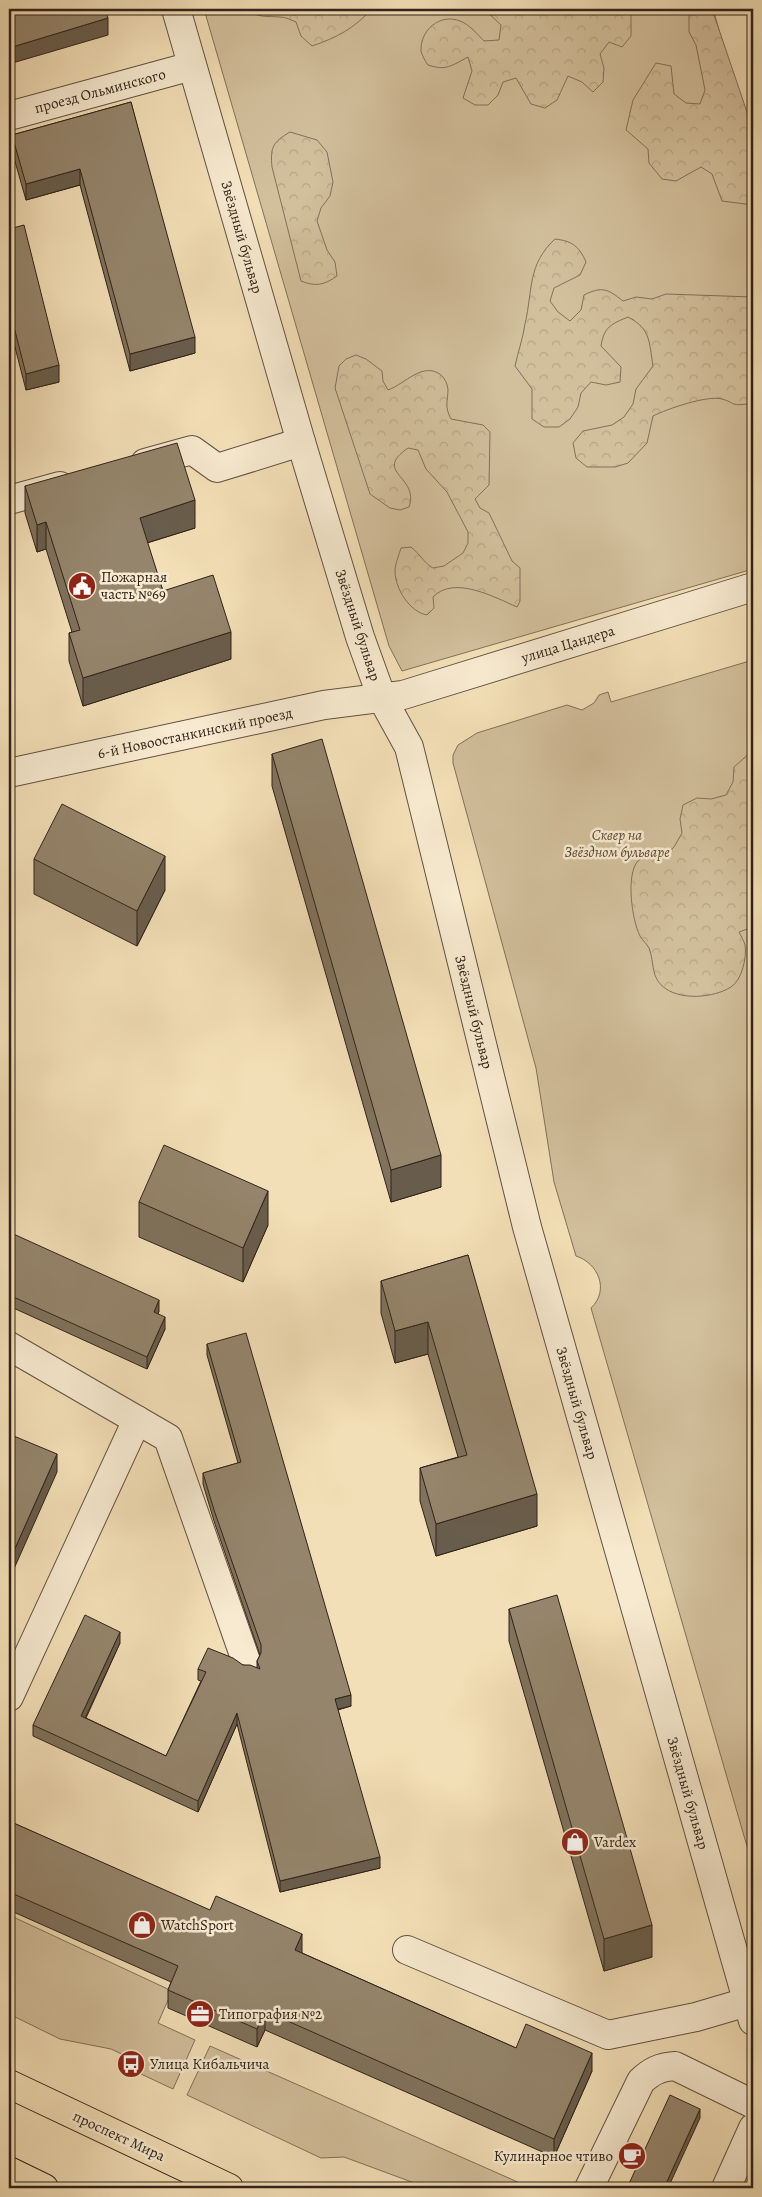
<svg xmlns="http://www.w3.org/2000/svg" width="762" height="2197" font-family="Alegreya,serif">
	<defs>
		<pattern id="forest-crowns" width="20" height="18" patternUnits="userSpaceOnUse" patternTransform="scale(1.25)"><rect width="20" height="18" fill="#d2bf9c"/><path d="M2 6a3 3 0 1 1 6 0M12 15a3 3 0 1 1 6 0" fill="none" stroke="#b5a486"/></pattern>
	</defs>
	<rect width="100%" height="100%" fill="#f3dfb7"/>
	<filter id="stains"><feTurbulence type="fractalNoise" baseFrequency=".004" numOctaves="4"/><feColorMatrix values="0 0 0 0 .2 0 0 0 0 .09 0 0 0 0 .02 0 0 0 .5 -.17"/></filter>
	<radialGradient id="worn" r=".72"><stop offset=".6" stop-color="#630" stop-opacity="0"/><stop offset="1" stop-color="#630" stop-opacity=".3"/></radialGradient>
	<!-- green -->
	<g fill="#d2bf9c" stroke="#81715b">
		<path d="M204,9H713L753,149V569L402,671L389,646Z"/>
		<path d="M753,660V1867L591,1308C610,1290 598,1263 576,1256L554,1182L536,1068L453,763V755L458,745L477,733L567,705L582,710L594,703L599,695L608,692L611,702Z"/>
		<path d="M9,1915L172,1991L158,2023L195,2040L173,2089L141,2074L145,2065L111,2049L60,2039L9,2014Z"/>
		<path d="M210,2046L529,2187V2188H428L344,2157L321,2158L187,2095Z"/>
	</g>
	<!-- forest -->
	<g fill="url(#forest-crowns)" stroke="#81715b">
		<path d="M246,9H372C353,29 338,37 312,46L301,36L296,22C291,20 286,17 280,17C266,16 257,18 246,9Z"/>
		<path d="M484,9H631V36L622,47L609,42L600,54L604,68L603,82L593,92L582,82L568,76L557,100L545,108L531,104L516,78L503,82L498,95L488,105H475L463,98L472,71L468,57C451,66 446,71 428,65C425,61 422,55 421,51C420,30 440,13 460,21C469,24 478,35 484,41L499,40L501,25Z"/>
		<path d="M689,9H712L747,112L753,149V203L745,204L722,201L712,174L701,167L676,181L662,179L649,163L648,149L626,130L633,100L656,63L671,66L674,94L686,103L700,104L705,90L696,45L689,32Z"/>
		<path d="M290,132L317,140L327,152L333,182L330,196L321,208L317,221L327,250L335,262L337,276C324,285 316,287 301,281L272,167C270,147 273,142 290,132Z"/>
		<path d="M555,239C572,241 579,246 586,262L580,275L554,288L550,301L558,312L570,321L581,310L584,295C602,286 608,289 623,301L636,297L652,299L666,294L753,297V391L748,404C729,406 736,403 722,399C707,395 667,409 653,416L647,443L628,463L615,467H587L576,458L573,443L583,431L612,425L624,417L633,404L636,389L653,366C649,342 651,329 628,317C611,324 604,327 601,346L621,367L620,382L606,385L591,382L581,393L578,407L570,419L559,427H544L532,419V389L515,366C518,352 523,338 525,324C533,290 527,265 555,239Z"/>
		<path d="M356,355L366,359L382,371L383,381L388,390C405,384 423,361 441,375C445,379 447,383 448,389C448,402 444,406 451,419L483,425L490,432L489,485L475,499L480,508L489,513L512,561L520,568V601L517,607C494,597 454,575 433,597L434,608L427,615C410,612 395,589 395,571C395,564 399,555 401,548L411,547C420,554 423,562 433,568L444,566L463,553L468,543V532L447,492L426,469L418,450L408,448C372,473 420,476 409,507L400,510L390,508L370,494L335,388L339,366L346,359Z"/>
		<path d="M753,750V819L750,821L748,834L753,838V927L739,932C741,936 744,941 745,945C747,957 742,980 731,987C713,998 683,1000 666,989C650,978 655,964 649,948C647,944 642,940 640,936C632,920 626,877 637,862C640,859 646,855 649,853L663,857L674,847L682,833L680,819L683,805L697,798L711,799L726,795L733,782L734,767Z"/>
	</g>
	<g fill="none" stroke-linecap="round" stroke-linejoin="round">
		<defs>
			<g id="minor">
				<path d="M176,9L301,442L360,637L382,698L409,747L527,1227L753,2021"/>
				<path d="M9,116L192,66"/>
				<path d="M145,463L192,450L217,468L301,442"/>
				<path d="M9,500L60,486"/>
				<path d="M9,773L324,705L403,695L753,587"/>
				<path d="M9,1346L168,1438L246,1661"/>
				<path d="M9,1697L137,1420"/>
				<path d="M407,1950L608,2035L696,2017L747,2002"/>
				<path d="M589,2188L641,2081C652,2071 660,2067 675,2066L753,2104"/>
				<path d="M726,2188L753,2128"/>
			</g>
			<g id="major">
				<path d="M9,2084L229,2188"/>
				<path d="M9,2171L44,2188"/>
			</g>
		</defs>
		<!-- minor casing -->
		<use href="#minor" stroke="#615241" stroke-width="30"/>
		<!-- major casing -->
		<use href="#major" stroke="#30231a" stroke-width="30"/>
		<!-- minor -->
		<use href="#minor" stroke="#f7ead0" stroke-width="28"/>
		<!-- major -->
		<use href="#major" stroke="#f3dfb7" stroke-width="28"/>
	</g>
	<!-- wall -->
	<g fill="#80725d" stroke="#30231a">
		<path d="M131,102L195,353L130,371L80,185L26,200L12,151V135Z"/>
		<path d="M9,229L59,382L26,390L9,324Z"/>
		<path d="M25,486L195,528L147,543L163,591L231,659L83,706L69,661V633L72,632L46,549L37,552L25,513Z"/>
		<path d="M272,754L441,1187L391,1202L272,786Z"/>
		<path d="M34,859L165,890L137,946L34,894Z"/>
		<path d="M139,1202L268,1225L243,1282L139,1237Z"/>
		<path d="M9,1232L159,1311L158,1314L165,1329L147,1369L9,1306Z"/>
		<path d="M468,1255L537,1526L436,1556L420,1501V1468L458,1457L428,1354L395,1363L381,1313V1281Z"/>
		<path d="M207,1344L351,1706L338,1710L380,1868L280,1892L237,1724L198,1812L33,1736V1725L120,1643L86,1718L166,1756L201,1681L198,1680V1669L243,1665L257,1668V1661L260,1655L214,1521L203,1484V1473L238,1463L207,1355Z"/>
		<path d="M509,1609L652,1957L604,1971L509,1641Z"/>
		<path d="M9,1821L302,1952V1953L516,2048L592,2071L554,2157L265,2030L257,2047L168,2008V1990L171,1982L9,1910Z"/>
	</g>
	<!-- shaded-wall -->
	<g fill="#685d4c" stroke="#30231a">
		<path d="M108,18V35L9,64V48Z"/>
		<path d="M80,169V185L26,200V184Z"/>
		<path d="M195,337V353L130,371V354Z"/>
		<path d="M59,365V382L26,390V374Z"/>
		<path d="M195,500V528L140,545V518Z"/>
		<path d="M46,522V549L37,552V525Z"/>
		<path d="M231,632V659L83,706V678Z"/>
		<path d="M165,856V890L137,946V911Z"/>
		<path d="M441,1155V1187L391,1202V1170Z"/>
		<path d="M268,1191V1225L243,1282V1248Z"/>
		<path d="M159,1300V1311L154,1324V1312Z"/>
		<path d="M165,1317V1329L147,1369V1357Z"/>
		<path d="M428,1322V1354L395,1363V1331Z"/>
		<path d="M57,1454V1472L9,1580V1562Z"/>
		<path d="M537,1494V1526L436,1556V1524Z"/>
		<path d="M120,1632V1643L81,1727V1716Z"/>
		<path d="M351,1695V1706L335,1710V1699Z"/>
		<path d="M237,1713V1724L198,1812V1801Z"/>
		<path d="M380,1857V1868L280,1892V1881Z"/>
		<path d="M652,1925V1957L604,1971V1939Z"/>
		<path d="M302,1934V1952L295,1969V1950Z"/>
		<path d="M265,2011V2030L257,2047V2029Z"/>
		<path d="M592,2053V2071L554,2157V2139Z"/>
		<path d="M700,2109V2118L668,2188H664Z"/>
	</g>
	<!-- building -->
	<g fill="#95856c" stroke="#30231a">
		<path d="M9,9H105L108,18L9,48Z"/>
		<path d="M131,102L195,337L130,354L80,169L26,184L12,135Z"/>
		<path d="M24,225L59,365L26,374L9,307V229Z"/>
		<path d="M177,443L195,500L140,518L163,591L213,575L231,632L83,678L69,633L80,630L46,522L37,525L25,486Z"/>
		<path d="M322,739L441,1155L391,1170L272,754Z"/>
		<path d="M62,804L165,856L137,911L34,859Z"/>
		<path d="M164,1145L268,1191L243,1248L139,1202Z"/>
		<path d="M9,1232L159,1300L154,1312L165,1317L147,1357L9,1295Z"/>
		<path d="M468,1255L537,1494L436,1524L420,1468L467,1455L428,1322L395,1331L381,1281Z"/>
		<path d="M246,1333L351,1695L335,1699L380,1857L280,1881L237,1713L198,1801L33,1725L85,1615L120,1632L81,1716L166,1756L206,1672L198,1669L208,1648L233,1658L243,1665H250L260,1669L257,1661L261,1653V1645L214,1510L203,1473L241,1462L207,1344Z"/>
		<path d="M9,1434L57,1454L9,1562Z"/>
		<path d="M557,1595L652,1925L604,1939L509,1609Z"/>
		<path d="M9,1821L210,1910L216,1896L302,1934L295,1950L516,2048L526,2024L592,2053L554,2139L265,2011L257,2029L168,1990L178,1966L9,1892Z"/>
		<path d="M670,2095L700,2109L664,2188H627Z"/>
	</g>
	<!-- icons -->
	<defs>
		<symbol id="civic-disc" viewBox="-11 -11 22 22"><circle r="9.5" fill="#8f2418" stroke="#f7ead0"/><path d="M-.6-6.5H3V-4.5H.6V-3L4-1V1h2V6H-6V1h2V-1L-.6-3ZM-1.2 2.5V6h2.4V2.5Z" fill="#fff"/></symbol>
		<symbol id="shop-disc" viewBox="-11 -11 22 22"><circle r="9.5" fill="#8f2418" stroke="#f7ead0"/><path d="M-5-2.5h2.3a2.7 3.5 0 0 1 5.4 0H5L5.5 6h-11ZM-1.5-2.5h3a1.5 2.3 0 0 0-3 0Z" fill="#fff"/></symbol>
		<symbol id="office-disc" viewBox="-11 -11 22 22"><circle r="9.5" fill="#8f2418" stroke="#f7ead0"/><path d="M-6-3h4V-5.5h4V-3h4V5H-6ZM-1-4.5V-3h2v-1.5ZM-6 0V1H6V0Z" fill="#fff"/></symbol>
		<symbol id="bus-disc" viewBox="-11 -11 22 22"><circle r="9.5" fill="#8f2418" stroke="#f7ead0"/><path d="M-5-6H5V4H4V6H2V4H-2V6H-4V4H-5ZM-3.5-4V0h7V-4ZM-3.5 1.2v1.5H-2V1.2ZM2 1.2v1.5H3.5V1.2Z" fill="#fff"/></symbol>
		<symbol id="cafe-disc" viewBox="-11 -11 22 22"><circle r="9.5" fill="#8f2418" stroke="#f7ead0"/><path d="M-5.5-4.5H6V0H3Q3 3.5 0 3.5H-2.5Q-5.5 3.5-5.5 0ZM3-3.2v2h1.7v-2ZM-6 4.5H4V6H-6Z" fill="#fff"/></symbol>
	</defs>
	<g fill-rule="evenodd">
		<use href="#civic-disc" x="66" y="570" width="32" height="32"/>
		<use href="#shop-disc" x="559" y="1826" width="32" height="32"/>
		<use href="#shop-disc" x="126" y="1909" width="32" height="32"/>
		<use href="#office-disc" x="184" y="1998" width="32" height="32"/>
		<use href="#bus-disc" x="115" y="2048" width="32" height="32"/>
		<use href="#cafe-disc" x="616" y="2140" width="32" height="32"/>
	</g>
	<g text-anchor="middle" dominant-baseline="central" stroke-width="5" stroke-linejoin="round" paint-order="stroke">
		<!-- street labels -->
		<g font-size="15" fill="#30231a" stroke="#f7ead0">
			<text transform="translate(100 91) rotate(-15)">проезд Ольминского</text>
			<text transform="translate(242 237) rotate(74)">Звёздный бульвар</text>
			<text transform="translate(358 625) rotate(72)">Звёздный бульвар</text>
			<text transform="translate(568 644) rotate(-17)">улица Цандера</text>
			<text transform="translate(195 733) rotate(-12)">6-й Новоостанкинский проезд</text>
			<text transform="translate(474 1012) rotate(76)">Звёздный бульвар</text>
			<text transform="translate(577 1403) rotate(74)">Звёздный бульвар</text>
			<text transform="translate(688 1793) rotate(74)">Звёздный бульвар</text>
			<text transform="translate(119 2136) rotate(25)">проспект Мира</text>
		</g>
		<!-- poi labels -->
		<g font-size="15" fill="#30231a" stroke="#f7ead0" text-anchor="start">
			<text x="101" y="577">Пожарная<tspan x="101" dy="17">часть №69</tspan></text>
			<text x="594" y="1842">Vardex</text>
			<text x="161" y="1925">WatchSport</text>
			<text x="219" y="2014">Типография №2</text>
			<text x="150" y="2064">Улица Кибальчича</text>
			<text x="613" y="2156" text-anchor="end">Кулинарное чтиво</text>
		</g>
		<!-- park labels -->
		<g font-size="15" font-style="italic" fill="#584a3a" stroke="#f7ead0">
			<text x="617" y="835">Сквер на<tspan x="617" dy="17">Звёздном бульваре</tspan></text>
		</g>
	</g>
	<!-- margin -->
	<rect width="762" height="2197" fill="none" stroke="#f3dfb7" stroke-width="30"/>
	<rect x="10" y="10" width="742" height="2177" fill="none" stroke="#30231a" stroke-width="2.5"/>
	<rect x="15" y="15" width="732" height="2167" fill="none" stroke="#30231a"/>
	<rect width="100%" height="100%" filter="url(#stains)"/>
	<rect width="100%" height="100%" fill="url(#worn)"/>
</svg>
